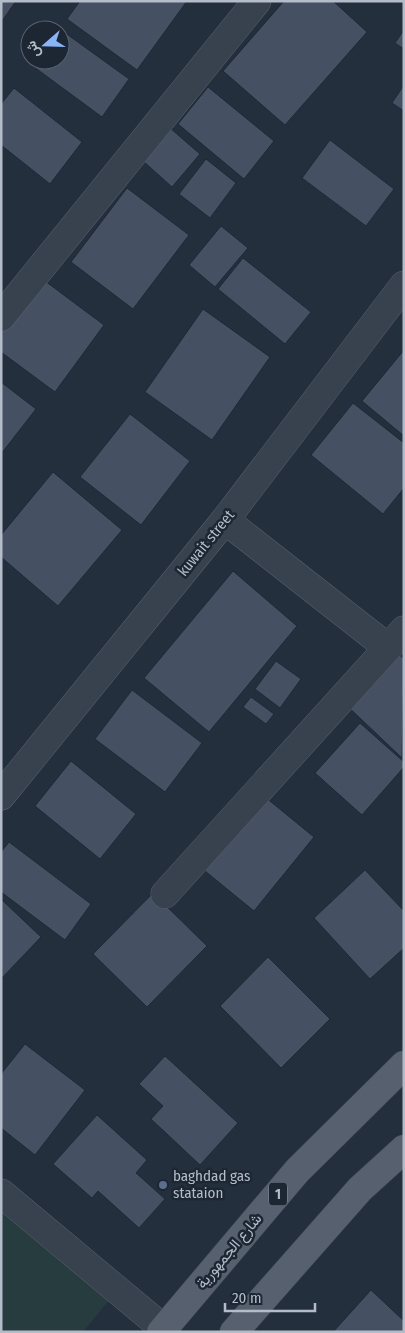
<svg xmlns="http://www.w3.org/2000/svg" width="405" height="1333" font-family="'Fira Sans Condensed',Vazirmatn,sans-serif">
	<rect width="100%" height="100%" fill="#242f3e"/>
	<!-- green -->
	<path fill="#263c3f" d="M1,1201L114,1294L83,1332H1Z"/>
	<!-- building -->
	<g fill="#455162" stroke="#1f2835">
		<path d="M1,1H16L2,21H1Z"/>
		<path d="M80,1H187L137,70L67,19Z"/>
		<path d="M284,1H333L367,32L285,125L223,71Z"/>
		<path d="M57,27L129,79L102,117L30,64L33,60H60V30H55Z"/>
		<path d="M404,30V49L395,43Z"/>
		<path d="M404,85V111L392,103Z"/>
		<path d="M208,87L274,141L244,179L178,124Z"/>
		<path d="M14,88L82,142L50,184L1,145V104Z"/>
		<path d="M170,128L200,154L172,187L142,160Z"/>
		<path d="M330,140L394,189L366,226L302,178Z"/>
		<path d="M206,159L236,183L210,218L179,194Z"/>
		<path d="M127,188L189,235L133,309L71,262Z"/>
		<path d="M221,226L248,248L215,287L189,265Z"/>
		<path d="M243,258L311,312L285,344L218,289Z"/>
		<path d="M41,278L104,325L55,392L1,352V332Z"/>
		<path d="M203,309L270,357L212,440L145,392Z"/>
		<path d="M404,350V436L362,401Z"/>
		<path d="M1,382L36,409L1,454Z"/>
		<path d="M353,403L404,443V488L383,514L311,455Z"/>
		<path d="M130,414L190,461L141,525L80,477Z"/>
		<path d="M53,472L122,530L58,606L1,557V535Z"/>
		<path d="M233,571L297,626L209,732L144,678Z"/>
		<path d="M393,649L404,659L402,758L343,702Z"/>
		<path d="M276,661L301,679L280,708L255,689Z"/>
		<path d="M132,690L202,743L165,792L95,739Z"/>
		<path d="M251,697L274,714L266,724L243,707Z"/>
		<path d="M360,723L404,762V767L362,815L315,773Z"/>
		<path d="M71,761L136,814L100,859L35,806Z"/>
		<path d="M265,797L314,837L254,911L205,871Z"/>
		<path d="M9,842L91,904L65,940L1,892V852Z"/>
		<path d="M365,870L404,911V948L370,979L314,918Z"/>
		<path d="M153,893L207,946L147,1007L93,954Z"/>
		<path d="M1,899L41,937L1,979Z"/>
		<path d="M268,957L330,1019L281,1068L220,1006Z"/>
		<path d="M25,1044L85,1090L35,1155L1,1128V1074Z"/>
		<path d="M165,1056L238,1123L200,1165L151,1119L163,1106L139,1084Z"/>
		<path d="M97,1115L147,1160L136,1173L165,1199L139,1228L98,1191L92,1198L53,1164Z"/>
		<path d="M371,1290L404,1321V1332H333Z"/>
	</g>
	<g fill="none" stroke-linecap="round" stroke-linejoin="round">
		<defs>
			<g id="minor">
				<path d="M1,317L257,1"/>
				<path d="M225,520L387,647"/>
				<path d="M1,796L225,520L404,285"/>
				<path d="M165,894L404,630"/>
				<path d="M1,1193L164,1329"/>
			</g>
			<g id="major">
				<path d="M161,1332L297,1171L404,1065"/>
				<path d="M234,1332L360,1189L404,1149"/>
			</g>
		</defs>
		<!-- minor casing -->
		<use href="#minor" stroke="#565f6c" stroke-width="29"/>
		<!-- major casing -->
		<use href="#major" stroke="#414a57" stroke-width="29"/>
		<!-- minor -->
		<use href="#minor" stroke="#38414e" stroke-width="28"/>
		<!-- major -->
		<use href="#major" stroke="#56606e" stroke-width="28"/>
	</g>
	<!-- markers -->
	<circle fill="#5c6f8a" stroke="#1d2633" stroke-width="2" cx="163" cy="1185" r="5"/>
	<g text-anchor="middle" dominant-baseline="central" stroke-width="5" stroke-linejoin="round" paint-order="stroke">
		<!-- shield labels -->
		<rect fill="#1d2633" stroke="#878f9c" stroke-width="1" x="269" y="1182.5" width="18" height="23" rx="4"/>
		<g font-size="14" font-weight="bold" fill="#b4bcc9">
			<text x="278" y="1194">1</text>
		</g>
		<!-- street labels -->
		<g font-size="15" fill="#b4bcc9" stroke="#1d2633">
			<text transform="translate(206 543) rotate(-51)">kuwait street</text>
			<text transform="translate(229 1251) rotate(-50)">شارع الجمهورية</text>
		</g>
		<!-- poi labels -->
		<g font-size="15" fill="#b4bcc9" stroke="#1d2633" text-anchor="start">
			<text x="173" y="1176">baghdad gas<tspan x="173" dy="17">stataion</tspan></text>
		</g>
	</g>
	<!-- border -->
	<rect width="405" height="1333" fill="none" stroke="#b4bcc9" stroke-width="5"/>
	<!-- north arrow -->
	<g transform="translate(45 45) rotate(250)"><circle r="24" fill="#1d2633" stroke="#59626f"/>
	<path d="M0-4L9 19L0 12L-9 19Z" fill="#8ab4f8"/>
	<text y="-8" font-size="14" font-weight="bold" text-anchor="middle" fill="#b4bcc9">ش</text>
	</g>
	<!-- scale -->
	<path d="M225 1303v8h90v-8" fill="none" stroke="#b4bcc9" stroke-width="2.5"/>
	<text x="232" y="1303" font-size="15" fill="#b4bcc9" stroke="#1d2633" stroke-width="4" paint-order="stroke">20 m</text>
</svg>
